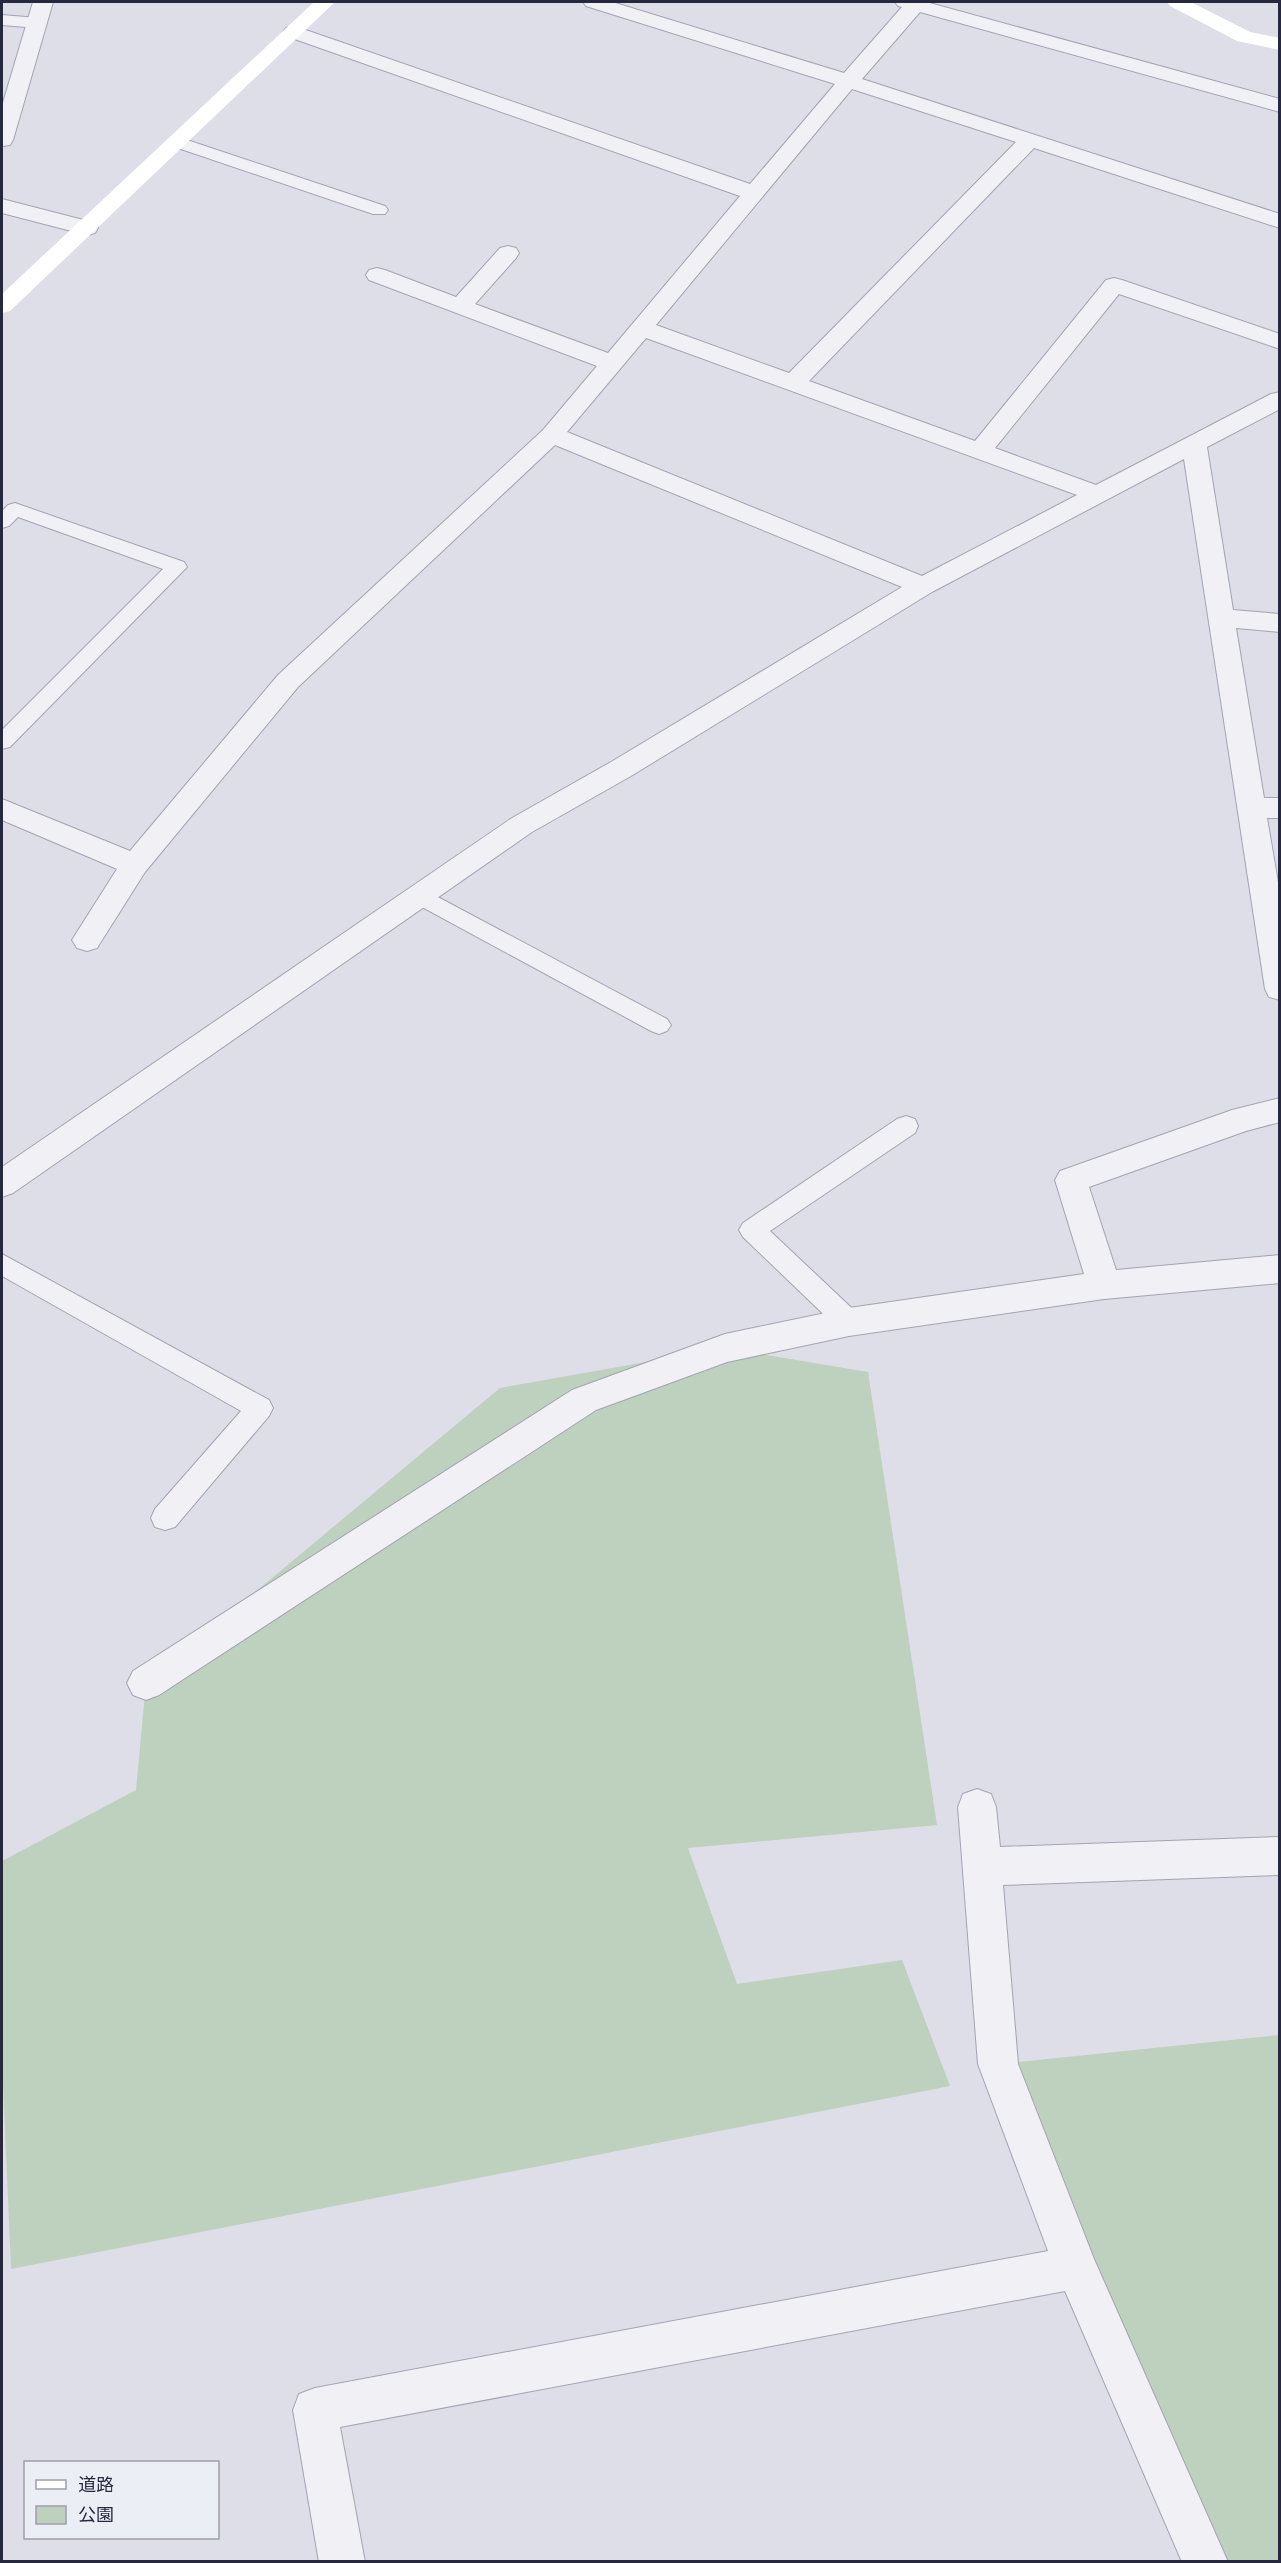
<svg xmlns="http://www.w3.org/2000/svg" width="1281" height="2563" font-family="Jost,'Noto Sans JP',sans-serif">
	<rect width="100%" height="100%" fill="#dddee7"/>
	<!-- green -->
	<g fill="#bed1be">
		<path d="M725,1348L868,1372L937,1825L688,1848L737,1984L902,1960L950,2086L11,2269L2,2060V1861L136,1790L146,1683L500,1388Z"/>
		<path d="M1279,2035V2561H1209L998,2064Z"/>
	</g>
	<g fill="none" stroke-linecap="round" stroke-linejoin="round">
		<defs>
			<g id="lane">
				<path d="M2,15L38,18L46,23L38,28L2,25Z"/>
				<path d="M178,137L385,206L388,210L385,214H373L172,146L170,142Z"/>
				<path d="M15,503L184,562L187,567L10,747L2,749V730L163,569L18,517L9,526L2,528V511L8,505Z"/>
				<path d="M419,887L667,1019L671,1025L667,1031L659,1034L651,1031L411,901L408,895L411,889Z"/>
				<path d="M906,1116L915,1119L918,1126L915,1133L770,1231L858,1314L862,1322L858,1330L849,1333L840,1330L743,1237L739,1230L743,1223L897,1119Z"/>
				<path d="M2,1254L269,1400L273,1408L269,1416L175,1527L165,1530L155,1527L151,1518L155,1509L241,1411L2,1276Z"/>
			</g>
			<g id="street">
				<path d="M33,2H53L13,140L10,145L2,146V106Z"/>
				<path d="M583,2H612L844,73L902,7L898,6L895,2H926L1280,99V112L920,12L862,79L1280,214V228L1034,148L809,381L975,441L1106,280L1114,278L1122,280L1280,334V349L1119,294L995,448L1096,485L1271,394L1280,392V409L1207,447L1233,610L1280,614V632L1236,628L1264,798H1280V818H1267L1280,894V1000L1269,997L1265,989L1184,459L932,592L631,776L532,832L13,1193L2,1197V1167L512,818L611,762L902,587L555,445L298,687L145,872L97,948L87,951L77,948L72,940L117,869L2,820V799L130,851L278,675L543,430L597,366L369,280L366,275L369,270L377,268L385,270L456,297L500,248L508,246L516,248L519,253L516,258L475,304L608,353L740,196L286,36L283,32L286,28L293,26L300,28L750,184L835,84L586,6ZM852,89L1016,142L789,373L656,325ZM646,338L1077,495L922,576L567,432Z"/>
				<path d="M2,199L95,223L98,228L95,233L87,235L2,213Z"/>
				<path d="M1280,1098V1122L1246,1131L1089,1187L1116,1270L1280,1255V1283L1104,1299L849,1336L727,1362L596,1410L159,1695L146,1700L133,1695L127,1683L133,1671L572,1390L725,1334L849,1308L1084,1274L1055,1180L1060,1171L1232,1110Z"/>
				<path d="M977,1789L991,1794L996,1807L1000,1847L1280,1837V1875L1003,1885L1018,2064L1094,2259L1228,2562H1182L1065,2291L340,2427L365,2562H319L293,2410L299,2394L315,2388L1048,2251L978,2064L958,1807L963,1794Z"/>
			</g>
		</defs>
		<!-- lane casing -->
		<use href="#lane" stroke="#a2a4b1" stroke-width="2"/>
		<!-- street casing -->
		<use href="#street" stroke="#a2a4b1" stroke-width="2"/>
		<!-- lane -->
		<use href="#lane" fill="#f0f0f5" fill-rule="evenodd"/>
		<!-- street -->
		<use href="#street" fill="#f0f0f5" fill-rule="evenodd"/>
		<!-- secondary -->
		<g fill="#fff" fill-rule="evenodd">
			<path d="M314,2H335L10,311L2,313V294Z"/>
			<path d="M1167,2H1191L1250,32L1280,38V50L1237,41L1170,6Z"/>
		</g>
	</g>
	<!-- border -->
	<rect width="1281" height="2563" fill="none" stroke="#26293e" stroke-width="6"/>
	<!-- legend -->
	<rect x="24" y="2461" width="195" height="78" fill="#eceef5" stroke="#9d9fac" stroke-width="1.5"/>
	<rect x="36" y="2480" width="30" height="9" fill="#ffffff" stroke="#9d9fac" stroke-width="1.5"/>
	<text x="78" y="2491" font-size="18" fill="#26293e">道路</text>
	<rect x="36" y="2506" width="30" height="18" fill="#bed1be" stroke="#9d9fac" stroke-width="1.5"/>
	<text x="78" y="2521" font-size="18" fill="#26293e">公園</text>
</svg>
